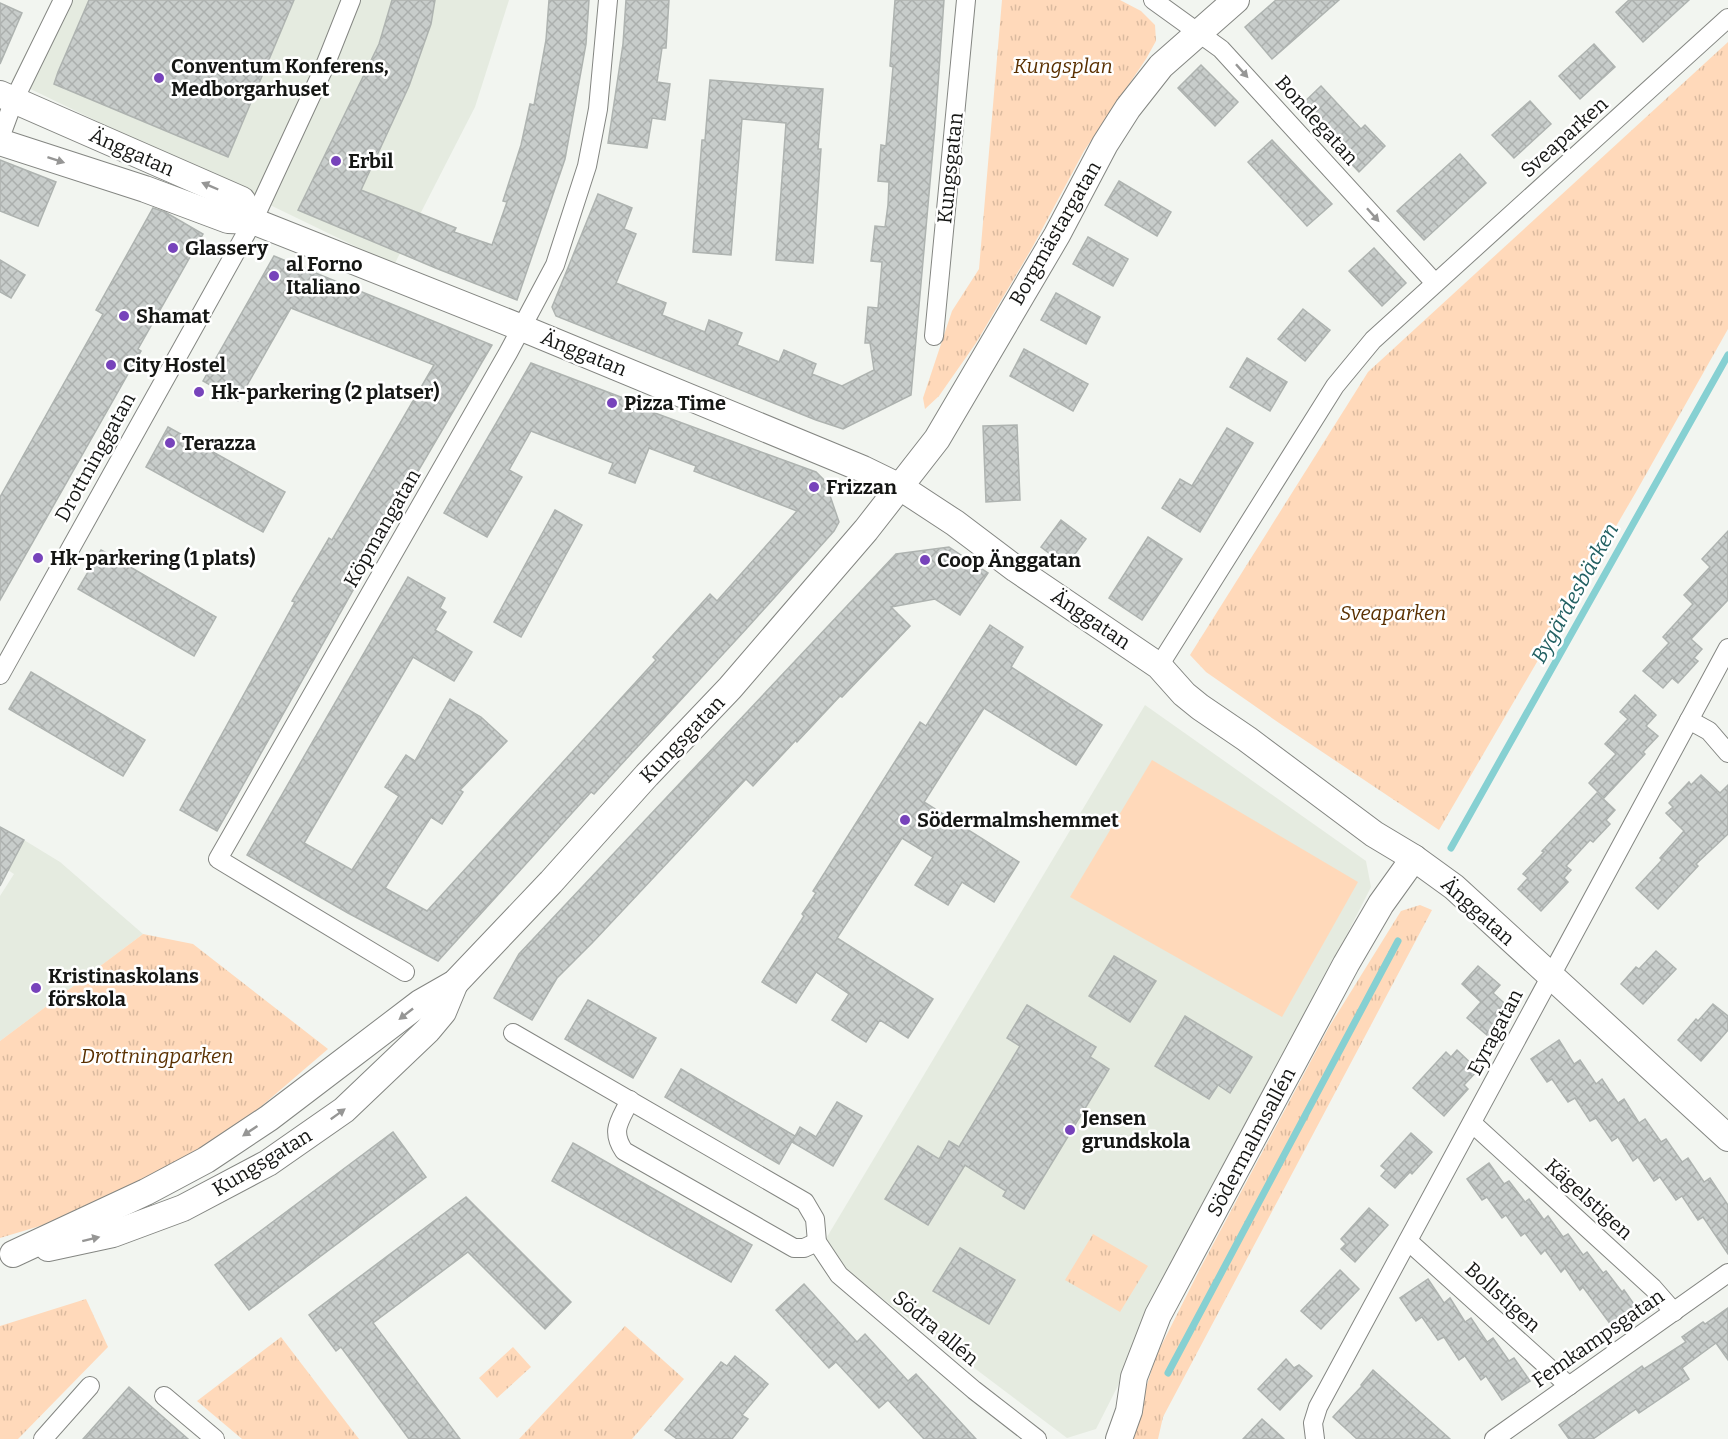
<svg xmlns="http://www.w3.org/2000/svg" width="1728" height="1439" font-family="Bitter,serif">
	<defs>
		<pattern id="grass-tufts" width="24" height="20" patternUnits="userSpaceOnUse" patternTransform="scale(1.5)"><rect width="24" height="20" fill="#ffd9ba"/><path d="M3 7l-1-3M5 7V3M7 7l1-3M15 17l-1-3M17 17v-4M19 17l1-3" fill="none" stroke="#daba9f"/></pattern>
		<pattern id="building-cross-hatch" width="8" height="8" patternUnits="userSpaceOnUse" patternTransform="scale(1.5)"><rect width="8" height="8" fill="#c8cdcb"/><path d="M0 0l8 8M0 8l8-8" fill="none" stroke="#abafad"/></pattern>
	</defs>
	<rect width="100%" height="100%" fill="#f2f5f0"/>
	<!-- built -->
	<g fill="#e5ebe0">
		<path d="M53,0H509L475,107L394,265L12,80Z"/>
		<path d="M1145,705L1366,861L1371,887L1096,1429L1067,1438L838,1265L824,1242Z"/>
		<path d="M24,840L60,862L143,934L0,1041V896L14,874L8,870Z"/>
	</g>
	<!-- grass -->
	<g fill="url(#grass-tufts)">
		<path d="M1002,0H1120L1141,11L1155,25L1156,41L1146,59L1084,151L1032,248L976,343L939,396L925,409L923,398L952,311L979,269Z"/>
		<path d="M1728,42V329L1636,492L1439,830L1282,725L1206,672L1190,655L1368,372Z"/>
		<path d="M1420,905L1432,910L1163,1417L1158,1439H1130L1156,1356L1201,1267L1329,1027L1401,911Z"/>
		<path d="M143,934L193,944L328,1049L214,1147L63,1219L0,1238V1041Z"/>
		<path d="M1093,1234L1148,1266L1120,1312L1065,1280Z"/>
		<path d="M86,1299L108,1347L18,1439H0V1326Z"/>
		<path d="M625,1326L684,1379L632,1439H519Z"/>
		<path d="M281,1337L359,1439H242L197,1401Z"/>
		<path d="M513,1347L531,1367L497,1398L479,1378Z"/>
	</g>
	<!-- pitch -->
	<path fill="#ffd9ba" d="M1152,760L1358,882L1282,1017L1070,897Z"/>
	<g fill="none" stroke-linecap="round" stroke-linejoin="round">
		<!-- stream -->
		<g stroke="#86d0d2" stroke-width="7">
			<path d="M1451,848L1728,355"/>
			<path d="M1168,1373L1398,941"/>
		</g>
	</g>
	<!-- building -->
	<g fill="url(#building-cross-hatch)" stroke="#aeb3b0" stroke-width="1.5">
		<path d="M89,0H294L228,157L54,84L58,72Z"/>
		<path d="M392,0H435L431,24L409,86L361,190L456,228L454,232L492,245L507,202L503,201L521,145L530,104L534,105L546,40L549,0H589L586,44L565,159L517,300L438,269L298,210L379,44Z"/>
		<path d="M626,0H669L666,48H662L657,82L670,84L665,120L652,118L647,148L608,143L623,44Z"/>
		<path d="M895,0H944L935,127L911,395L843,429L816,420L556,316L552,307L598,194L632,208L624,229L636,234L616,283L666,303L662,315L705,332L709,320L742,333L737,345L779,362L784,350L816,364L812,374L842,386L874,370L870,343H865L868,307L878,308L882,262L871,261L875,226L885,227L888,205L889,182L878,181L881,145L886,146L893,67L890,66Z"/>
		<path d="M1276,0H1339L1272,59L1245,27Z"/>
		<path d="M1629,0H1689L1643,42L1616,12Z"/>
		<path d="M0,3L22,13L0,64Z"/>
		<path d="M1594,44L1615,67L1580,99L1559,76Z"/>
		<path d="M1201,65L1238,102L1215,126L1178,88Z"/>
		<path d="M710,80L823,89L818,149H821L813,263L776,260L786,123L742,119L731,255L693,252L702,140H705Z"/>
		<path d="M1321,86L1361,129L1365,125L1385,146L1359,172L1298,108Z"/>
		<path d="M1530,101L1551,124L1514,158L1492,135Z"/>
		<path d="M1272,140L1332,204L1307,226L1248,162Z"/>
		<path d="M1460,154L1486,183L1424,240L1397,211Z"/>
		<path d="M0,160L56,182L38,226L0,211Z"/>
		<path d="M1119,181L1171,212L1157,236L1105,205Z"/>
		<path d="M153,208L165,212L203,234L138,349L141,351L0,600V497L103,314L96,310Z"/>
		<path d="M1088,237L1128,259L1113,286L1073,264Z"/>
		<path d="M1374,248L1406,283L1382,306L1349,271Z"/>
		<path d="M274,256L492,345L366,560L369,562L217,831L180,810L295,602L292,601L329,538L332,540L434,365L291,308L238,401L203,381Z"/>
		<path d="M0,260L25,275L11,298L0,292Z"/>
		<path d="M1056,293L1100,317L1086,344L1041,320Z"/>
		<path d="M1303,309L1330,330L1305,361L1278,339Z"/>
		<path d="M1024,349L1088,384L1073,411L1010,376Z"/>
		<path d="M1247,358L1287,382L1270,411L1230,387Z"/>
		<path d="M531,363L626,399L625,402L816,472L825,481L839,522L834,531L747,628L594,794L591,792L438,961L348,913L247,855L408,577L445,598L440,608L446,612L435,630L472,652L454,681L413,657L304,843L352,870L399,796L385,787L406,755L415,761L450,699L481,717L507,741L460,790L463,792L442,824L431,817L385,888L427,911L656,660L653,657L710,594L717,601L797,511L694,471L696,466L649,448L635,483L609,473L613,463L531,431L509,470L522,477L487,537L444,513Z"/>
		<path d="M1017,425L1020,500L986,502L983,426Z"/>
		<path d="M168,427L285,492L263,532L146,467Z"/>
		<path d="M1227,428L1253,443L1200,532L1162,508L1180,479L1192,486Z"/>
		<path d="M555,510L582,525L521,637L494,622Z"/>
		<path d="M1061,520L1086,539L1066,566L1041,547Z"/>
		<path d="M1728,531V600L1691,639L1702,649L1694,658L1698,661L1678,683L1672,678L1663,688L1643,671L1669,643L1663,637L1693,604L1684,595L1710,567L1702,559Z"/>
		<path d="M1148,537L1182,559L1142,620L1109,598Z"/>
		<path d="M949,547L988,573L960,615L935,599L891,607L910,626L842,697L840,696L797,742L796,740L753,786L746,779L593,942L557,978L532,1020L494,998L519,954L896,554Z"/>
		<path d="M101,550L216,617L194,656L78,589Z"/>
		<path d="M990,625L1023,647L1011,667L1102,725L1076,765L984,708L924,802L1019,862L994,902L962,882L948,905L915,885L933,857L902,838L837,938L933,999L908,1038L880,1020L866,1042L832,1020L849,994L816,972L796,1003L762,982L804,916L802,914L816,893L813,891L920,722L926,726Z"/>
		<path d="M31,672L145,740L123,776L9,709Z"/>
		<path d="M1635,695L1656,715L1646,726L1658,736L1643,752L1645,754L1604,798L1589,783L1616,754L1605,744L1628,719L1620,712Z"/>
		<path d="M1701,775L1720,793L1728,785V834L1696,864L1698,866L1658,909L1636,888L1662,860L1660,858L1684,831L1666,813L1673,807L1669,803L1689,782L1691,785Z"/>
		<path d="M1597,793L1615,810L1606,820L1610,824L1593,842L1590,840L1566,866L1571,870L1564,878L1568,882L1541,911L1518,889L1528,878L1523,874L1544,852L1542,851Z"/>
		<path d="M0,827L24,840L0,886Z"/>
		<path d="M1656,951L1676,969L1643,1004L1621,984L1636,967L1639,969Z"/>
		<path d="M1114,956L1156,981L1130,1022L1089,996Z"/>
		<path d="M1478,966L1500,985L1493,993L1512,1010L1488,1036L1467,1018L1481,1002L1462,984Z"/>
		<path d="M588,1000L656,1038L633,1078L565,1039Z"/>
		<path d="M1713,1004L1728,1016V1030L1701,1061L1678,1040L1696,1019L1698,1021Z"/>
		<path d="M1027,1005L1096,1047L1090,1057L1109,1069L1024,1209L1003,1196L1006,1191L965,1165L928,1225L885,1199L918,1146L939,1159L949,1141L959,1147L1020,1046L1007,1038Z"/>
		<path d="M1185,1016L1252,1057L1230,1093L1218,1085L1209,1099L1155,1066Z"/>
		<path d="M1559,1040L1574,1064L1580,1060L1596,1084L1602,1079L1618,1103L1624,1099L1639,1123L1645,1119L1661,1142L1666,1139L1682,1162L1688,1158L1704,1182L1710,1178L1728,1205V1254L1703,1217L1698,1220L1682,1196L1676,1200L1660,1177L1654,1181L1638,1157L1633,1161L1618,1137L1612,1141L1596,1118L1590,1121L1575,1098L1568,1102L1552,1079L1547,1082L1531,1059Z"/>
		<path d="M1457,1050L1478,1070L1464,1085L1468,1089L1444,1116L1413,1088L1446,1052L1451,1057Z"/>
		<path d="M681,1069L795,1136L779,1164L665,1097Z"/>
		<path d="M837,1102L862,1116L833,1166L792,1142L800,1127L816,1137Z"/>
		<path d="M393,1132L426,1177L249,1310L215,1265Z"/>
		<path d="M1411,1133L1432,1152L1412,1174L1410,1172L1395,1188L1381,1176L1386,1170L1381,1166Z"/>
		<path d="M573,1143L752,1245L731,1282L552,1181Z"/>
		<path d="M1489,1163L1504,1184L1509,1181L1525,1202L1529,1199L1544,1220L1548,1216L1563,1237L1568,1234L1583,1255L1587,1252L1603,1273L1606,1271L1622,1292L1624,1290L1636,1307L1611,1325L1583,1287L1580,1290L1565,1268L1561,1272L1545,1250L1541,1254L1525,1233L1521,1236L1506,1215L1502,1218L1487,1197L1482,1200L1467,1179Z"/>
		<path d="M466,1197L571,1302L545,1329L468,1252L373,1323L460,1439H409L341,1347L336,1351L309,1315Z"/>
		<path d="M1369,1208L1388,1225L1355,1262L1341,1249L1346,1244L1341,1239Z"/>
		<path d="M960,1248L1015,1280L989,1324L933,1291Z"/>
		<path d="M1340,1270L1359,1289L1321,1329L1301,1311Z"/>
		<path d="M1428,1279L1444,1303L1450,1298L1465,1322L1471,1318L1487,1342L1493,1338L1509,1361L1514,1358L1530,1381L1502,1400L1486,1376L1481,1380L1465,1356L1459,1360L1444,1337L1438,1340L1422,1317L1416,1321L1400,1298Z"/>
		<path d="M804,1284L857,1342L865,1334L908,1381L916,1374L976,1439H924L888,1400L879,1408L836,1362L829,1368L776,1310Z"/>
		<path d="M1728,1308V1360L1716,1343L1682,1368L1689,1379L1639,1413L1636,1409L1593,1439H1569L1559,1425L1642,1366L1644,1369L1686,1342L1682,1337L1703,1322L1705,1324Z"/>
		<path d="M735,1356L768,1384L742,1415L748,1419L732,1439H677L665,1430L721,1362L727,1366Z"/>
		<path d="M1286,1359L1294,1368L1299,1365L1312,1376L1280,1410L1258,1389Z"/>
		<path d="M1373,1370L1450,1439H1357L1333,1417L1362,1386L1361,1385Z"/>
		<path d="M129,1387L188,1439H83Z"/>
		<path d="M1262,1419L1284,1439H1243Z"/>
	</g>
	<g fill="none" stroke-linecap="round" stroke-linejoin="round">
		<defs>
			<g id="street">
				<path d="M1153,0L1221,49L1435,283"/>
				<path d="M0,138L14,100L63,0"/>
				<path d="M934,336L966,0"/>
				<path d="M1159,666L1335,386L1373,340L1728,18"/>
				<path d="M0,675L253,221L324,68L351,0"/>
				<path d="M1689,720L1709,731L1728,753"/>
				<path d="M405,972L218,859L508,353L555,265L587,166L598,109L608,0"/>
				<path d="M513,1033L805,1202L815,1219L817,1242L839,1275L974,1390L1037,1439"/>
				<path d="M630,1100C620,1121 610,1130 624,1151L794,1248H804L817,1242"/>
				<path d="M1472,1123L1653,1288L1674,1312"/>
				<path d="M1408,1241L1569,1386"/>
				<path d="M164,1396L215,1439"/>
				<path d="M43,1439L90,1386"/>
				<path d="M1315,1439L1313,1423L1318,1407L1728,648"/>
				<path d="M1494,1439L1728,1273"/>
			</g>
			<g id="secondary">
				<path d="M0,94L242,200L253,221"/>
				<path d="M0,142L145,189L228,220L253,221L522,328L863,469L900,487L955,523L1016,569L1159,666L1184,694L1200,707L1247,739L1374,834L1414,858L1454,887L1728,1138"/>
				<path d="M48,1248L113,1234L183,1208L268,1163L344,1110L428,1030L443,1012L455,983"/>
				<path d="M13,1254L146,1192L206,1160L269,1118L420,1003L455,983L551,882L647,775L730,688L866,530L937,439L1057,235L1105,144L1128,108L1161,66L1236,0"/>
				<path d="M1119,1439L1129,1411L1134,1377L1158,1315L1346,964L1381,904L1414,858"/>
			</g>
		</defs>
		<!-- street casing -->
		<use href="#street" stroke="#848682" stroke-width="20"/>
		<!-- secondary casing -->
		<use href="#secondary" stroke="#848682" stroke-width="28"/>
		<!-- street -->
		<use href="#street" stroke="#fff" stroke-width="18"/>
		<!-- secondary -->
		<use href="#secondary" stroke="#fff" stroke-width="26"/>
	</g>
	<!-- one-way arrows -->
	<defs><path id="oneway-solid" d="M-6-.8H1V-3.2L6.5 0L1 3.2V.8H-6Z" transform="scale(1.5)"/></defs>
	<g fill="#969695">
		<use href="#oneway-solid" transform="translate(1242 71) rotate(48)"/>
		<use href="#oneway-solid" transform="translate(56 160) rotate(18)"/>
		<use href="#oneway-solid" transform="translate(210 186) rotate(-157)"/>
		<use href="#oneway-solid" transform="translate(1373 215) rotate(48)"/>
		<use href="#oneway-solid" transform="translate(406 1014) rotate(142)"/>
		<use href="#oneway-solid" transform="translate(338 1114) rotate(-36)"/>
		<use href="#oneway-solid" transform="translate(250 1131) rotate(146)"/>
		<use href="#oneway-solid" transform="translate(91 1239) rotate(-14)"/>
	</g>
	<!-- markers -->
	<g fill="#7743bb" stroke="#fff" stroke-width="2">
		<circle cx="159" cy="78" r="6"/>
		<circle cx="336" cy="161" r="6"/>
		<circle cx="173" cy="248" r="6"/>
		<circle cx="274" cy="276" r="6"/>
		<circle cx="124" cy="316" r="6"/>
		<circle cx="111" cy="365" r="6"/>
		<circle cx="199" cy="392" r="6"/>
		<circle cx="612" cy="403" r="6"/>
		<circle cx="170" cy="443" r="6"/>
		<circle cx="814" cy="487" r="6"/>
		<circle cx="38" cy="558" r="6"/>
		<circle cx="925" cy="560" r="6"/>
		<circle cx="905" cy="820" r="6"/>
		<circle cx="36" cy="988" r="6"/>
		<circle cx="1070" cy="1130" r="6"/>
	</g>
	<g text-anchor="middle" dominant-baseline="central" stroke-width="5" stroke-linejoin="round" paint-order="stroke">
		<!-- poi labels -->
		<g font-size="20" font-weight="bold" fill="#151614" stroke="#fff" text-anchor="start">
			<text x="171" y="66">Conventum Konferens,<tspan x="171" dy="23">Medborgarhuset</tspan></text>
			<text x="348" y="161">Erbil</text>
			<text x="185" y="248">Glassery</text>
			<text x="286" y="264">al Forno<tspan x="286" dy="23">Italiano</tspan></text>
			<text x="136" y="316">Shamat</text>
			<text x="123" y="365">City Hostel</text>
			<text x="211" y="392">Hk-parkering (2 platser)</text>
			<text x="624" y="403">Pizza Time</text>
			<text x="182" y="443">Terazza</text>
			<text x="826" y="487">Frizzan</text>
			<text x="50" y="558">Hk-parkering (1 plats)</text>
			<text x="937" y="560">Coop Änggatan</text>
			<text x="917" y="820">Södermalmshemmet</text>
			<text x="48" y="976">Kristinaskolans<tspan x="48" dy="23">förskola</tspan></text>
			<text x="1082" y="1118">Jensen<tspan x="1082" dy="23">grundskola</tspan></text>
		</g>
		<!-- park labels -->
		<g font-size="20" font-style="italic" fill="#5a3000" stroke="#fff">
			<text x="1063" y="66">Kungsplan</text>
			<text x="1393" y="613">Sveaparken</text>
			<text x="157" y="1056">Drottningparken</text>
		</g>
		<!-- street labels -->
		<g font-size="20" fill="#151614" stroke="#fff">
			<text transform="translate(1317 120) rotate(48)">Bondegatan</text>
			<text transform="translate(1564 137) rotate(-42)">Sveaparken</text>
			<text transform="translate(132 152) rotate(24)">Änggatan</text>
			<text transform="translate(950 168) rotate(-84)">Kungsgatan</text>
			<text transform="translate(1055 233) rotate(-60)">Borgmästargatan</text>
			<text transform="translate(584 353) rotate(22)">Änggatan</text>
			<text transform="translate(95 457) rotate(-61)">Drottninggatan</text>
			<text transform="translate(382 528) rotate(-60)">Köpmangatan</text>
			<text transform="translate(1091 619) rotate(34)">Änggatan</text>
			<text transform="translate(682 739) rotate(-46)">Kungsgatan</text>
			<text transform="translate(1478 911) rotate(42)">Änggatan</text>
			<text transform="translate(1495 1032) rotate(-62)">Eyragatan</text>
			<text transform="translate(1251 1142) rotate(-62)">Södermalmsallén</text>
			<text transform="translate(262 1162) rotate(-31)">Kungsgatan</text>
			<text transform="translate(1589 1199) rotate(42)">Kägelstigen</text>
			<text transform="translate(1503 1297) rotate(42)">Bollstigen</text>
			<text transform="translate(936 1328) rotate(40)">Södra allén</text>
			<text transform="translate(1598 1338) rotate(-35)">Femkampsgatan</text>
		</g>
		<!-- water labels -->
		<g font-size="21" font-style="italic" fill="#226062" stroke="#fff">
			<text transform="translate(1575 593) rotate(-61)">Bygärdesbäcken</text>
		</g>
	</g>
</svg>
